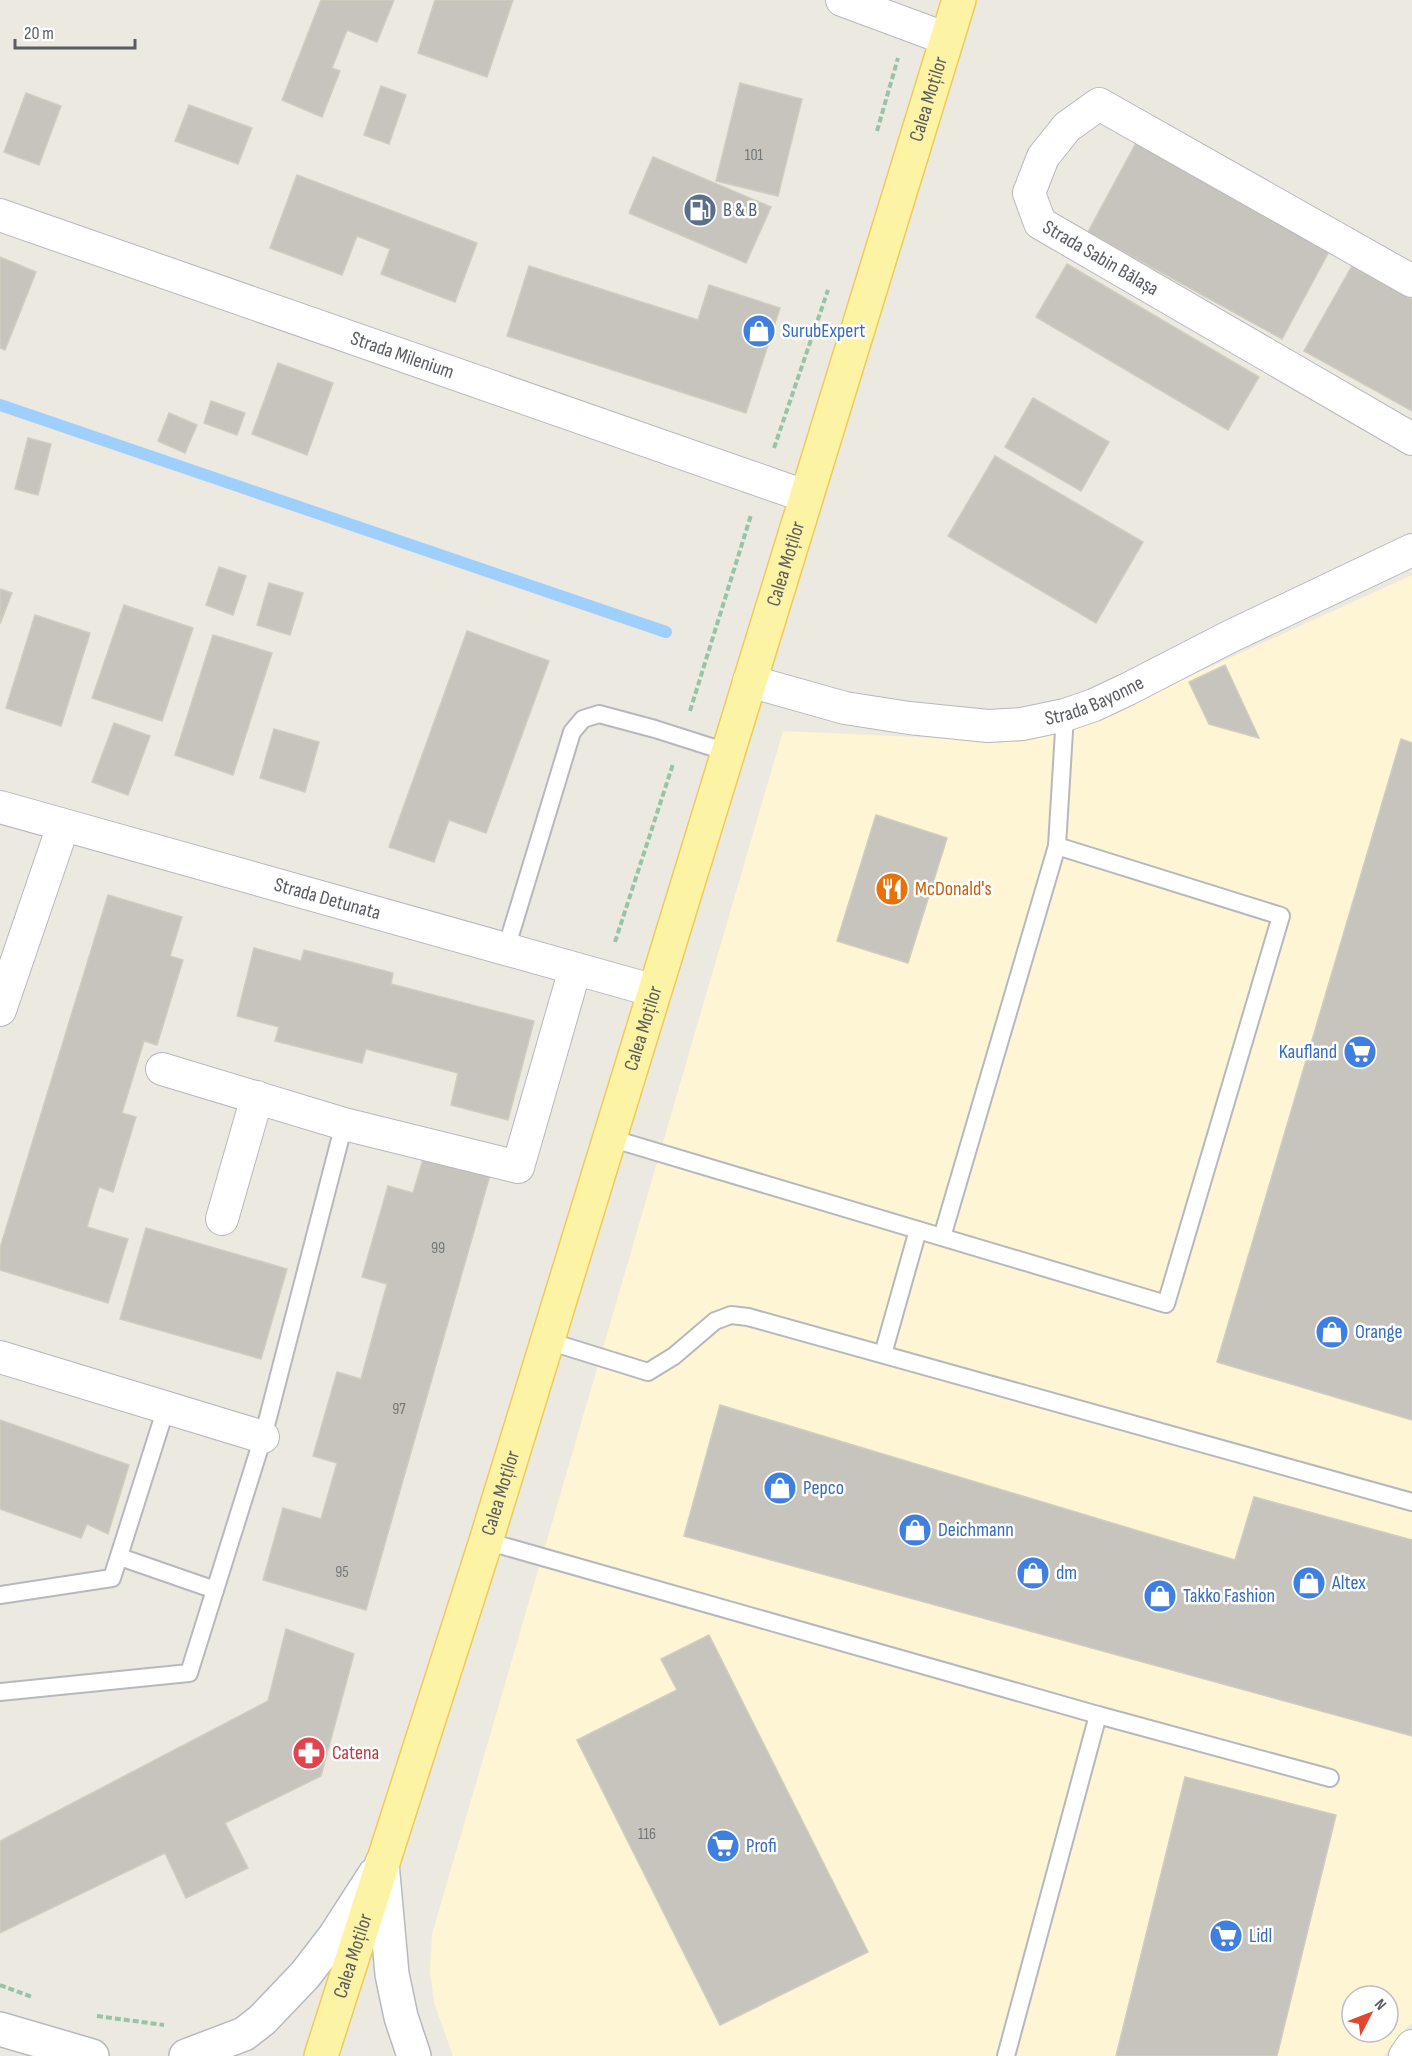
<svg xmlns="http://www.w3.org/2000/svg" width="1412" height="2056" font-family="'Sofia Sans Condensed',sans-serif">
	<rect width="100%" height="100%" fill="#eceae0"/>
	<!-- commercial -->
	<path fill="#fdf5d4" fill-rule="evenodd" d="M1412,575V2023L1399,2035L1384,2056H453L434,2003L430,1971L432,1934L783,731L1021,742L1087,723ZM1352,1996H1388V2032H1352Z"/>
	<g fill="none" stroke-linecap="round" stroke-linejoin="round">
		<!-- stream -->
		<path stroke="#9fd0fd" stroke-width="12" d="M0,405L666,632"/>
	</g>
	<!-- building -->
	<g fill="#c7c4be" stroke="#d0ccbf" stroke-width="1.5">
		<path d="M321,0H394L377,42L347,30L332,68L340,71L322,117L282,100Z"/>
		<path d="M435,0H513L487,77L418,53Z"/>
		<path d="M740,83L802,99L778,196L716,181Z"/>
		<path d="M381,86L406,95L389,144L364,135Z"/>
		<path d="M26,93L61,106L39,165L4,152Z"/>
		<path d="M189,105L252,128L238,164L175,141Z"/>
		<path d="M1137,141L1331,248L1282,339L1088,232Z"/>
		<path d="M653,157L771,207L746,263L629,213Z"/>
		<path d="M297,175L477,243L455,302L381,274L390,249L357,236L342,275L270,248Z"/>
		<path d="M0,257L36,272L5,350L0,348Z"/>
		<path d="M1067,264L1259,377L1228,430L1036,317Z"/>
		<path d="M529,266L698,320L709,285L780,308L746,413L507,336Z"/>
		<path d="M1352,266L1412,299V411L1304,351Z"/>
		<path d="M278,363L333,383L307,455L252,434Z"/>
		<path d="M1033,398L1109,442L1081,491L1005,447Z"/>
		<path d="M211,401L245,413L237,435L204,423Z"/>
		<path d="M169,413L197,425L185,453L158,441Z"/>
		<path d="M28,438L51,444L38,495L15,489Z"/>
		<path d="M995,456L1143,542L1096,623L948,536Z"/>
		<path d="M219,567L246,576L233,615L206,605Z"/>
		<path d="M269,583L303,593L290,635L257,625Z"/>
		<path d="M0,589L12,593L0,624Z"/>
		<path d="M124,605L193,628L162,721L92,698Z"/>
		<path d="M35,615L90,633L61,726L6,708Z"/>
		<path d="M467,631L549,661L486,833L449,820L434,862L389,847Z"/>
		<path d="M213,635L272,653L233,775L175,755Z"/>
		<path d="M1225,665L1259,738L1209,724L1189,682Z"/>
		<path d="M114,723L150,736L128,795L92,782Z"/>
		<path d="M274,729L319,742L305,792L260,778Z"/>
		<path d="M1401,739L1412,743V1420L1217,1362Z"/>
		<path d="M876,815L947,838L908,963L837,941Z"/>
		<path d="M108,895L182,917L170,956L183,960L157,1045L144,1041L122,1113L136,1117L113,1192L99,1187L87,1227L128,1239L108,1303L0,1270V1248Z"/>
		<path d="M254,948L301,961L304,950L393,973L391,984L534,1021L508,1120L451,1105L458,1073L366,1049L362,1063L275,1041L279,1027L237,1016Z"/>
		<path d="M424,1156L490,1175L366,1610L263,1580L283,1508L321,1519L337,1463L313,1456L337,1372L361,1379L387,1284L362,1277L388,1186L413,1193Z"/>
		<path d="M146,1228L287,1269L261,1359L120,1319Z"/>
		<path d="M720,1405L1235,1560L1254,1497L1412,1540V1736L684,1536Z"/>
		<path d="M0,1420L129,1465L108,1534L87,1524L81,1538L0,1509Z"/>
		<path d="M286,1629L354,1654L321,1776L225,1823L248,1868L186,1898L165,1853L0,1933V1841L268,1701Z"/>
		<path d="M709,1635L868,1952L720,2025L577,1740L677,1690L661,1659Z"/>
		<path d="M1185,1777L1336,1815L1277,2056H1116Z"/>
	</g>
	<g fill="none" stroke-linecap="round" stroke-linejoin="round">
		<defs>
			<g id="service">
				<path d="M506,949L572,732L583,719L599,714L655,729L727,752"/>
				<path d="M610,1138L1166,1304L1281,916L1057,846"/>
				<path d="M942,1237L1057,846L1065,715"/>
				<path d="M548,1341L648,1372L674,1356L715,1321L731,1315L748,1317L1412,1502"/>
				<path d="M883,1354L918,1230"/>
				<path d="M486,1541L1098,1715L1006,2056"/>
				<path d="M120,1557L215,1590"/>
				<path d="M0,1595L112,1578L166,1408"/>
				<path d="M0,1692L189,1673L263,1437L344,1124"/>
				<path d="M1098,1715L1330,1778"/>
			</g>
			<g id="minor">
				<path d="M842,0L947,39"/>
				<path id="s1" d="M0,215L805,496"/>
				<path id="s2" d="M1412,281L1099,104L1067,127L1043,157L1029,193L1040,223L1412,439"/>
				<path id="s3" d="M749,681L845,708L909,718L988,726L1022,724L1065,715L1094,705L1128,689L1229,637L1412,550"/>
				<path id="s4" d="M0,807L655,991"/>
				<path d="M0,1010L63,826"/>
				<path d="M162,1069L344,1124L518,1167L575,969"/>
				<path d="M222,1219L257,1097"/>
				<path d="M0,1357L263,1437"/>
				<path d="M1405,2056L1412,2046"/>
			</g>
			<g id="secondary">
				<path d="M382,1863L392,1974L401,2017L414,2056"/>
				<path d="M0,2029L92,2056"/>
				<path d="M186,2056L244,2034L262,2020L305,1975L335,1936L375,1874"/>
			</g>
			<g id="primary">
				<path id="s5" d="M321,2056L486,1541L959,0"/>
			</g>
		</defs>
		<!-- service casing -->
		<use href="#service" stroke="#b6b8bd" stroke-width="20"/>
		<!-- minor casing -->
		<use href="#minor" stroke="#b6b8bd" stroke-width="34"/>
		<!-- secondary casing -->
		<use href="#secondary" stroke="#b6b9bf" stroke-width="36"/>
		<!-- primary casing -->
		<use href="#primary" stroke="#eecb57" stroke-width="36"/>
		<!-- path -->
		<g stroke="#96c4a5" stroke-width="4" stroke-dasharray="6 3" stroke-linecap="butt">
			<path d="M877,131L898,58"/>
			<path d="M774,448L828,290"/>
			<path d="M690,711L751,515"/>
			<path d="M615,942L673,764"/>
			<path d="M0,1985L32,1997"/>
			<path d="M97,2016L164,2025"/>
		</g>
		<!-- service -->
		<use href="#service" stroke="#fff" stroke-width="16"/>
		<!-- minor -->
		<use href="#minor" stroke="#fff" stroke-width="32"/>
		<!-- secondary -->
		<use href="#secondary" stroke="#fff" stroke-width="33"/>
		<!-- primary -->
		<use href="#primary" stroke="#fdf3a4" stroke-width="33"/>
	</g>
	<!-- icons -->
	<defs>
		<symbol id="fuel-disc" viewBox="-11 -11 22 22"><circle r="9.5" fill="#5c6f8a" stroke="#fff"/><path d="M-5.5-6h7V0h2V4h1.3V-2.5L3-4.5l.8-.8L6-3V5H2.5V1h-1V6h-7ZM-4.2-4.7v3.2H.2V-4.7Z" fill="#fff"/></symbol>
		<symbol id="shop-disc" viewBox="-11 -11 22 22"><circle r="9.5" fill="#3f7fe0" stroke="#fff"/><path d="M-5-2.5h2.3a2.7 3.5 0 0 1 5.4 0H5L5.5 6h-11ZM-1.5-2.5h3a1.5 2.3 0 0 0-3 0Z" fill="#fff"/></symbol>
		<symbol id="restaurant-disc" viewBox="-11 -11 22 22"><circle r="9.5" fill="#e8710a" stroke="#fff"/><path d="M-5-6h1v4h1v-4h1v4h1v-4h1v5L-1.5 .5V6h-2V.5L-5-1ZM5-6V6H3V1.5H1.5Q1.5-4 5-6Z" fill="#fff"/></symbol>
		<symbol id="supermarket-disc" viewBox="-11 -11 22 22"><circle r="9.5" fill="#3f7fe0" stroke="#fff"/><path d="M-6-5.5h2.5l.6 2H6L4.5 2H-2.5L-4.4-4H-6ZM-1.5 3.2a1.3 1.3 0 1 0 .1 0ZM3 3.2a1.3 1.3 0 1 0 .1 0Z" fill="#fff"/></symbol>
		<symbol id="pharmacy-disc" viewBox="-11 -11 22 22"><circle r="9.5" fill="#e0444e" stroke="#fff"/><path d="M-2-6h4v4h4v4h-4v4h-4v-4h-4v-4h4Z" fill="#fff"/></symbol>
	</defs>
	<g fill-rule="evenodd">
		<use href="#fuel-disc" x="681" y="191" width="38" height="38"/>
		<use href="#shop-disc" x="740" y="312" width="38" height="38"/>
		<use href="#restaurant-disc" x="873" y="870" width="38" height="38"/>
		<use href="#supermarket-disc" x="1341" y="1033" width="38" height="38"/>
		<use href="#shop-disc" x="1313" y="1313" width="38" height="38"/>
		<use href="#shop-disc" x="761" y="1469" width="38" height="38"/>
		<use href="#shop-disc" x="896" y="1511" width="38" height="38"/>
		<use href="#shop-disc" x="1014" y="1554" width="38" height="38"/>
		<use href="#shop-disc" x="1290" y="1564" width="38" height="38"/>
		<use href="#shop-disc" x="1141" y="1577" width="38" height="38"/>
		<use href="#pharmacy-disc" x="290" y="1734" width="38" height="38"/>
		<use href="#supermarket-disc" x="704" y="1827" width="38" height="38"/>
		<use href="#supermarket-disc" x="1207" y="1917" width="38" height="38"/>
	</g>
	<g text-anchor="middle" dominant-baseline="central" stroke-width="5" stroke-linejoin="round" paint-order="stroke">
		<!-- number labels -->
		<g font-size="16" fill="#747678">
			<text x="754" y="155">101</text>
			<text x="438" y="1248">99</text>
			<text x="399" y="1409">97</text>
			<text x="342" y="1572">95</text>
			<text x="647" y="1834">116</text>
		</g>
		<!-- street labels -->
		<g font-size="20" fill="#595c61" stroke="#fff">
			<text stroke="none"><textPath href="#s5" startOffset="2049">Calea Moților</textPath></text>
			<text stroke="none"><textPath href="#s2" startOffset="578">Strada Sabin Bălașa</textPath></text>
			<text stroke="none"><textPath href="#s1" startOffset="426">Strada Milenium</textPath></text>
			<text stroke="none"><textPath href="#s5" startOffset="1563">Calea Moților</textPath></text>
			<text stroke="none"><textPath href="#s3" startOffset="354">Strada Bayonne</textPath></text>
			<text stroke="none"><textPath href="#s4" startOffset="340">Strada Detunata</textPath></text>
			<text stroke="none"><textPath href="#s5" startOffset="1077">Calea Moților</textPath></text>
			<text stroke="none"><textPath href="#s5" startOffset="591">Calea Moților</textPath></text>
			<text stroke="none"><textPath href="#s5" startOffset="105">Calea Moților</textPath></text>
		</g>
		<!-- service labels -->
		<g font-size="20" fill="#4e5e75" stroke="#fff" text-anchor="start">
			<text x="723" y="210">B &amp; B</text>
		</g>
		<!-- shop labels -->
		<g font-size="20" fill="#366cbe" stroke="#fff" text-anchor="start">
			<text x="782" y="331">SurubExpert</text>
			<text x="1337" y="1052" text-anchor="end">Kaufland</text>
			<text x="1355" y="1332">Orange</text>
			<text x="803" y="1488">Pepco</text>
			<text x="938" y="1530">Deichmann</text>
			<text x="1056" y="1573">dm</text>
			<text x="1332" y="1583">Altex</text>
			<text x="1183" y="1596">Takko Fashion</text>
			<text x="746" y="1846">Profi</text>
			<text x="1249" y="1936">Lidl</text>
		</g>
		<!-- food labels -->
		<g font-size="20" fill="#c56008" stroke="#fff" text-anchor="start">
			<text x="915" y="889">McDonald's</text>
		</g>
		<!-- health labels -->
		<g font-size="20" fill="#be3a42" stroke="#fff" text-anchor="start">
			<text x="332" y="1753">Catena</text>
		</g>
	</g>
	<!-- north arrow -->
	<g transform="translate(1370 2014) rotate(48)"><circle r="28" fill="#ffffff" stroke="#bdbec0" stroke-width="1.5"/>
	<path d="M0-4.5L10 22L0 15L-10 22Z" fill="#e5442d"/>
	<text y="-9" font-size="16" font-weight="bold" text-anchor="middle" fill="#595c61">N</text>
	</g>
	<!-- scale -->
	<path d="M15 39v9h120v-9" fill="none" stroke="#595c61" stroke-width="3"/>
	<text x="24" y="39" font-size="18" fill="#595c61" stroke="#ffffff" stroke-width="4.5" paint-order="stroke">20 m</text>
</svg>
